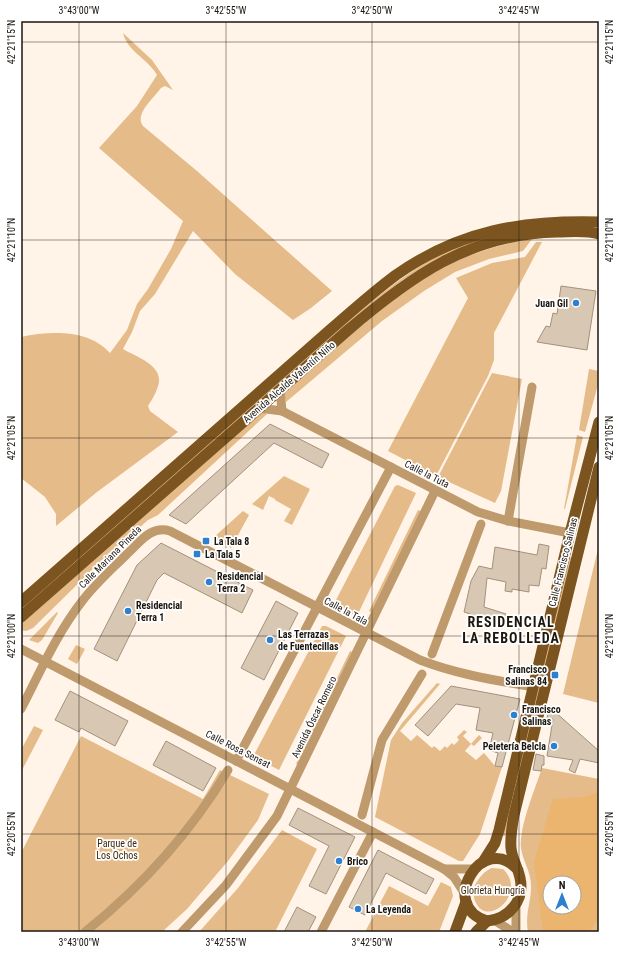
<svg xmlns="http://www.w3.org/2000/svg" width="620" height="953" font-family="'Roboto Condensed',sans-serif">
	<rect width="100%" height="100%" fill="#fff4e7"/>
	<!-- green -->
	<g fill="#e5bb89" fill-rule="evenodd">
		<path d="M123,33L152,60L173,90L165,86L161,88C154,98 134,114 143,126L197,171L332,291L311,308L293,320L235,274L193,231L155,294L140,311L132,332L123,349C138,358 167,366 157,389C155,395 151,401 148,406L150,411L178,432L97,492L56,526V514L45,497L21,478V337C51,331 88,329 110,353L127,330L137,304L148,289L171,249L183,221L99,148L137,106L157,75C148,59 127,51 123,33Z"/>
		<path d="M559,228L432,262L403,280L369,307L21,611V608L354,316C393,284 433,251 483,238C507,232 534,231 559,228Z"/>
		<path d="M532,239L523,251L489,259L455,272L424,291L382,321L286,402L283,395C304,375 326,357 347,338C406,287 453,251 532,239Z"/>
		<path d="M536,242H542L494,333V360L488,376L436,476L388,451L468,298L456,278L492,263L525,257Z"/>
		<path d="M589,369L599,371V381L585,432L579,430Z"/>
		<path d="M492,373L522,379L501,491L495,503L438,477Z"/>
		<path d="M262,411L267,414L158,515L148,520L95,567L33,628L26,631L21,630V624Z"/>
		<path d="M577,435L583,437L565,509H564Z"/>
		<path d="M284,476L310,489L292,525L284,521L291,509L275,500V499L269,496L263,510L252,504Z"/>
		<path d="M398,485L416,493L357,616L337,606L336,600L395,486Z"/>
		<path d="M418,510L421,511L372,613L369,611Z"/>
		<path d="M243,511L249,515L231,548L213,538Z"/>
		<path d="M599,545V703L563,694Z"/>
		<path d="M569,557L572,558L505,836H502Z"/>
		<path d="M57,612L58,613L42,640L38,643L29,640Z"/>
		<path d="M322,626H326L346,636L279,770L256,758L255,753Z"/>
		<path d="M76,645L85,649L77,664L68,659Z"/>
		<path d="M350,651L352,652L298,765L296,764Z"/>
		<path d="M437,683L440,684L400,731L411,741L417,735L432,748L434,746L440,751L445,746L447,748L452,743L454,745L459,740L457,737L464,730L467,732L463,736L471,744L479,735L482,738L474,746L471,744L465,751L476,760L484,753L495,766L502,767L480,834L463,861H459L375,817L391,740L402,723Z"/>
		<path d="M34,726L43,730L21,772V750Z"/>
		<path d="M81,736L203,799L220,770L269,794L258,820L228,861L187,909L162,932H21V853Z"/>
		<path d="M542,768L599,779V932H528C525,912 531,904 531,886C531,871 523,862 521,848C519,827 535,789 542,768ZM550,883H574V907H550Z"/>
		<path d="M282,830L317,849L275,932H199L238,888Z"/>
		<path d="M492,868L503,869C528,893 488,928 476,903C473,898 473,890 475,885C479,878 484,871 492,868Z"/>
		<path d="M441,882L451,887L453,896L439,932H365L389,886L428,906Z"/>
	</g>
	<!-- forest -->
	<path fill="#ebb46f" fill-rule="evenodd" d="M599,792V917L589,932H543L534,862L553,799L584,797ZM550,883H574V907H550Z"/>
	<!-- building -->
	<g fill="#d8c7b2" stroke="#a2917d">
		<path d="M561,286L596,291L587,350L537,342L546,326L550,327L553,313L557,314Z"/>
		<path d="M270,424L329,454L322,468L274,443L186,524L169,515Z"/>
		<path d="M161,543L253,590L242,613L164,573L157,580L117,661L94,649L137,565Z"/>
		<path d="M539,544L549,546L546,569L542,568L539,586L529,585V592L512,589V592L505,591L506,582L487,578L484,607L506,614L503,625L464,612L471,581L479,566L492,569L495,547L537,555Z"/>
		<path d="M276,601L298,613L264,680L241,668Z"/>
		<path d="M451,686L520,699L502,767L495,766L498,753L489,750L493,733L476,730L480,708L456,704L428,736L415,725Z"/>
		<path d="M70,691L128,721L115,746L81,728L79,732L55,720Z"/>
		<path d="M549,709L554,711L599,751V763L580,759L575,773L569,770L573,760L547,756L553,719L547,718Z"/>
		<path d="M166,741L216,768L203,791L153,765Z"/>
		<path d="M536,754L544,756V765H542L541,771L533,770Z"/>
		<path d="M298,808L355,837L326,894L309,886L329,846L289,825Z"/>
		<path d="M378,850L434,879L426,894L386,873L365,915L349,907Z"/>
		<path d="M297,907L316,917L308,932H284Z"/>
	</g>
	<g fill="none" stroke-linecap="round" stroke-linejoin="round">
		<!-- minor -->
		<g stroke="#bf9a6d" stroke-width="9">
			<path d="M280,390L282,411"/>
			<path d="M259,408L282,411L478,512L508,521L570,533"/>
			<path d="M508,521L532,387"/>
			<path d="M21,649L444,869L454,877L465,894"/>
			<path d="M432,654L481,524"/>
			<path d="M21,709C40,672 57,633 83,600C96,583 112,569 127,554C140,542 151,525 170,531L420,660C456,674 494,680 533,687"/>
			<path d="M236,761L391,467"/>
			<path d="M362,815L382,740L422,674"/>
			<path d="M444,869H474"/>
			<path d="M516,904V932"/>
			<path d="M494,920L513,932"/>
			<path d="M85,932C141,887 191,832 228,770"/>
			<path d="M182,932L226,885L277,816L435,491"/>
			<path d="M321,932L373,832"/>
		</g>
		<!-- major -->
		<g stroke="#7b541f" stroke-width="11">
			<path d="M21,602L330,330C352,311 373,292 396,275C460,230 523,220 599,222"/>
			<path d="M21,617L347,331C410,277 469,234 557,232C570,232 586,230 599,234"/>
			<path d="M483,862L495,843L499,830L570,533L599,422"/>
			<path d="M518,870C483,830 437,906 487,921C509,919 525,900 520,878C518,868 512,859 511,848C510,837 512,826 514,815L599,467"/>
			<path d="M455,932L466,902"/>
			<path d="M476,932L487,921"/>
		</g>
	</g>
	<!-- ticks -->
	<path fill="none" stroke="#1c160f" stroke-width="1" stroke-opacity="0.45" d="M79,21V932M226,21V932M372,21V932M519,21V932M21,42H599M21,240H599M21,438H599M21,636H599M21,834H599"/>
	<!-- markers -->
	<g fill="#2e7fce" stroke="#fff" stroke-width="1.5">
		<circle cx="576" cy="303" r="4"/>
		<rect x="202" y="537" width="8" height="8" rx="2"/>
		<rect x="193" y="550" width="8" height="8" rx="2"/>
		<circle cx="209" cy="582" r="4"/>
		<circle cx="128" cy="611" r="4"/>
		<circle cx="270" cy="640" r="4"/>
		<rect x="551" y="671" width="8" height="8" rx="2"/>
		<circle cx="514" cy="715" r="4"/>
		<circle cx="554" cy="746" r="4"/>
		<circle cx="339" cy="861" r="4"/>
		<circle cx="358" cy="909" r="4"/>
	</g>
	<g text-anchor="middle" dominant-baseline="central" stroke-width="3.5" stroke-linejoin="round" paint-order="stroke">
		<!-- poi labels -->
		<g font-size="10" font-weight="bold" fill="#1c160f" stroke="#fff" text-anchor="start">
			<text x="568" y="303" text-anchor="end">Juan Gil</text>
			<text x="214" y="541">La Tala 8</text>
			<text x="205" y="554">La Tala 5</text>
			<text x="217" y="576">Residencial<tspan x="217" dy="12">Terra 2</tspan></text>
			<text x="136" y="605">Residencial<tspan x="136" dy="12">Terra 1</tspan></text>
			<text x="278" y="634">Las Terrazas<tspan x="278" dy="12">de Fuentecillas</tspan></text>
			<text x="547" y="669" text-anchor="end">Francisco<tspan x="547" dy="12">Salinas 84</tspan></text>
			<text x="522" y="709">Francisco<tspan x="522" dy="12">Salinas</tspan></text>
			<text x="546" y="746" text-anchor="end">Peletería Belcla</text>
			<text x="347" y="861">Brico</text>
			<text x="366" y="909">La Leyenda</text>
		</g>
		<!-- street labels -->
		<g font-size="10" fill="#1c160f" stroke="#fff">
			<text transform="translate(289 382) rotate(-41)">Avenida Alcalde Valentín Niño</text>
			<text transform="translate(427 474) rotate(27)">Calle la Tuta</text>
			<text transform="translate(110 557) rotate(-45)">Calle Mariana Pineda</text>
			<text transform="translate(563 562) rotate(-76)">Calle Francisco Salinas</text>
			<text transform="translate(346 611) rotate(28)">Calle la Tala</text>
			<text transform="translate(314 717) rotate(-64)">Avenida Óscar Romero</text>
			<text transform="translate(238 749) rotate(27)">Calle Rosa Sensat</text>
		</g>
		<!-- park labels -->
		<g font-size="10" fill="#3e2809" stroke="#fff">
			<text x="117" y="843">Parque de<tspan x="117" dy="12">Los Ochos</tspan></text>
			<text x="493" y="890">Glorieta Hungría</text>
		</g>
		<!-- district labels -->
		<g font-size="14" font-weight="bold" letter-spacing="1" fill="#1c160f" stroke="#fff">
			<text x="511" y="622">RESIDENCIAL<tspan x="511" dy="16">LA REBOLLEDA</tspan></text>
		</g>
	</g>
	<!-- border -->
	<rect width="620" height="953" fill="none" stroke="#ffffff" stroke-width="44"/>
	<!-- north arrow -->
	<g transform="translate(562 895)"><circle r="19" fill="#ffffff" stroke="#a4a29f"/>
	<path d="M0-3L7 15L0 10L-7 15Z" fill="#2e7fce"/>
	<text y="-6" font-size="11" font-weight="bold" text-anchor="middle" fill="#1c160f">N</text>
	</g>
	<rect x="22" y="22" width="576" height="909" fill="none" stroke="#1c160f" stroke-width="1.5"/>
	<g font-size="10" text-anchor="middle" fill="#1c160f">
		<text x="79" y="14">3°43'00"W</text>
		<text x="226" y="14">3°42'55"W</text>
		<text x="372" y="14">3°42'50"W</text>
		<text x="519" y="14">3°42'45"W</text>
		<text transform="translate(11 42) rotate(-90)" y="4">42°21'15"N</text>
		<text transform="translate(609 42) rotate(-90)" y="4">42°21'15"N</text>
		<text transform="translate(11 240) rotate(-90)" y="4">42°21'10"N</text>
		<text transform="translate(609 240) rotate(-90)" y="4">42°21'10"N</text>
		<text transform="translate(11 438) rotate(-90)" y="4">42°21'05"N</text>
		<text transform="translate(609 438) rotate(-90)" y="4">42°21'05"N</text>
		<text transform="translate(11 636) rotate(-90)" y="4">42°21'00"N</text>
		<text transform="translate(609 636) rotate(-90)" y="4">42°21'00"N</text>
		<text transform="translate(11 834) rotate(-90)" y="4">42°20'55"N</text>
		<text transform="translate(609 834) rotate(-90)" y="4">42°20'55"N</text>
		<text x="79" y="946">3°43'00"W</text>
		<text x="226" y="946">3°42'55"W</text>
		<text x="372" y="946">3°42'50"W</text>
		<text x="519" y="946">3°42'45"W</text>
	</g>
</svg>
